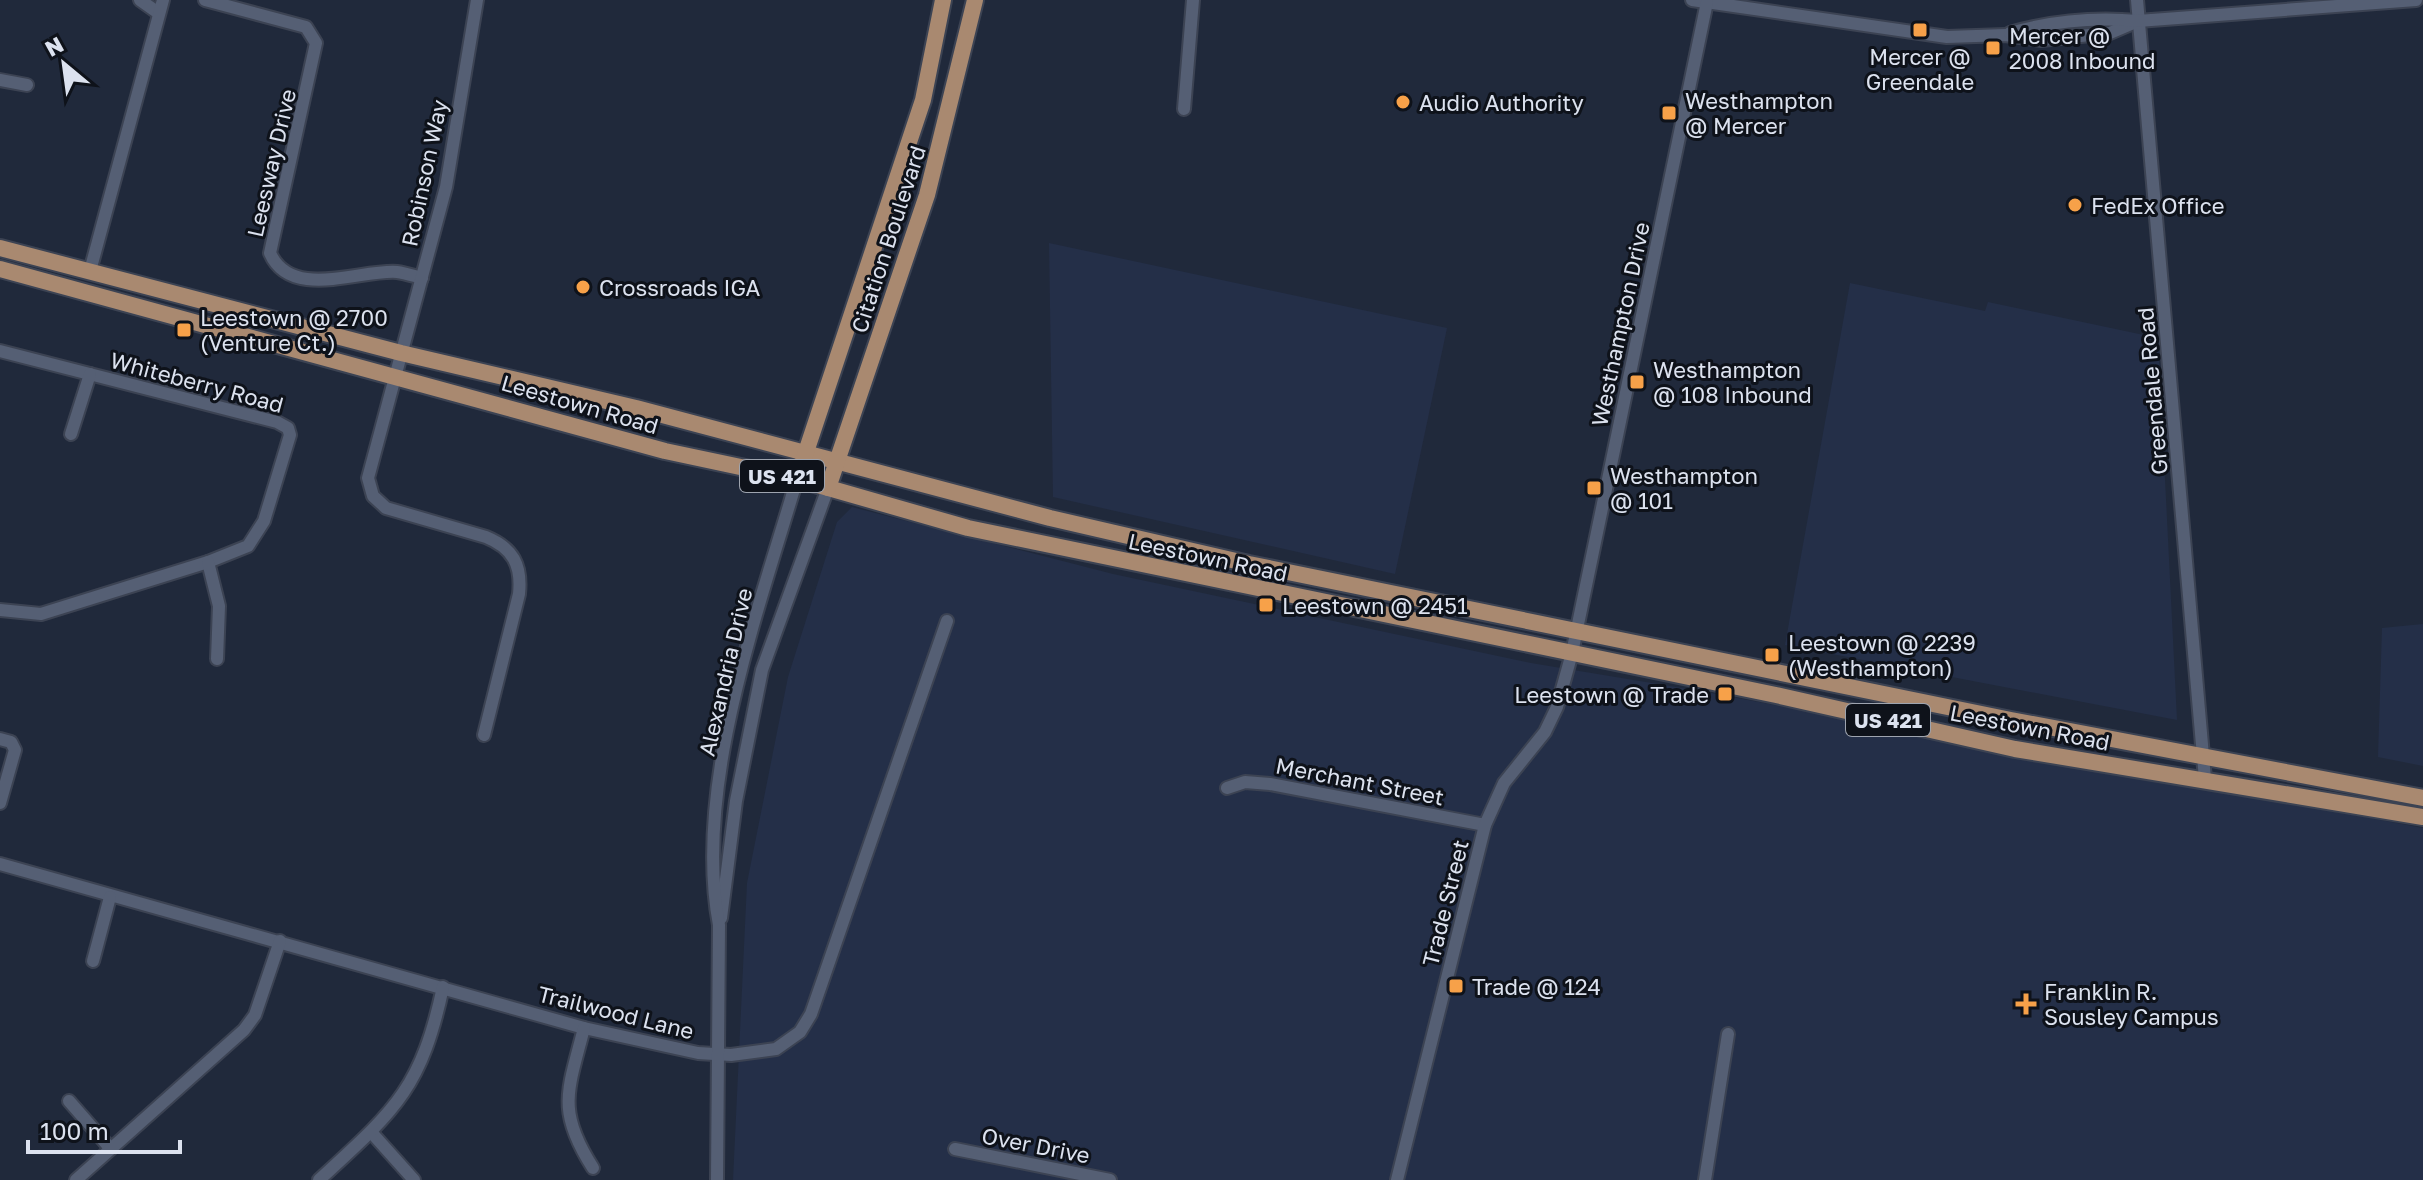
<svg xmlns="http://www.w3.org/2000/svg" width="2423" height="1180" font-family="'Golos Text',sans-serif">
	<rect width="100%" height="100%" fill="#20293b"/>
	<!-- built -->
	<g fill="#242f48">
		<path d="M1049,243L1447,328L1395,574L1053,497Z"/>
		<path d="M1850,283L1985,311L1988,302L2158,338L2177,720L1785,645Z"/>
		<path d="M852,507L1113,574L1531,663L1706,692L2423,828V1180H733L747,883L788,677L837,522Z"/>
		<path d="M2423,624V766L2378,757L2382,628Z"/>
	</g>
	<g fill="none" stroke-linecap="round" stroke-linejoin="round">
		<defs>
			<g id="minor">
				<path d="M140,0L157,12"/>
				<path d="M205,0L306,27L316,43L270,253C291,301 361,269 397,272C405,273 414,276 422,278"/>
				<path d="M477,0L446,187L368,478L373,496L386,508L486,537C513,548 522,565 519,594L484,735"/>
				<path d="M1692,0L1947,37L2005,35L2041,40L2110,33L2138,21"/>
				<path d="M2137,0L2205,779"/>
				<path d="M2010,33C2052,21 2094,17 2138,21L2416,0"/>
				<path d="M0,80L27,85"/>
				<path d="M1184,109L1193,0"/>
				<path d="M90,271L163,0"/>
				<path d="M0,351L277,422L288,428L290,435L264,521L248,546L208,562L41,614L0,610"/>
				<path d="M71,434L90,374"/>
				<path d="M208,562L219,606L217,659"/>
				<path d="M0,739L11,742L15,750L0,803"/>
				<path d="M1227,788L1245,782L1270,784L1485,825"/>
				<path d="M0,864L584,1028L698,1053L731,1055L776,1049L800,1032L811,1014L947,621"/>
				<path d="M721,918L736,801L762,670L828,488"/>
				<path d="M93,961L110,897"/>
				<path d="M584,1028C568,1091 556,1110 593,1168"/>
				<path d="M69,1101L110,1148"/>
				<path d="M371,1132L414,1180"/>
				<path d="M955,1149L1110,1180"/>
				<path d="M76,1180L244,1030L255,1015L280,941"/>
				<path d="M319,1180C394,1111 421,1090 443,987"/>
				<path d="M717,1180L719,925C693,786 758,612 797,479"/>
				<path d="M1397,1180L1485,825L1504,783L1545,732L1557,707L1572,653L1707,2"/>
				<path d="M1705,1180L1728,1034"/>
			</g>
			<g id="major">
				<path d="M0,248L401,353L636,408L1050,518L1249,564L2011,720L2423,798"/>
				<path d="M0,269L665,451L797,479L968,528L1776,695L2015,749L2423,817"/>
				<path d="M797,479L923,100L943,0"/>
				<path d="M828,488L927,195L975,0"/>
			</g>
		</defs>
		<!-- minor casing -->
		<use href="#minor" stroke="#3c4353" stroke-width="16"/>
		<!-- major casing -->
		<use href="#major" stroke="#3c4353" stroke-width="20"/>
		<!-- minor -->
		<use href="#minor" stroke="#555f74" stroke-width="12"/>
		<!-- major -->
		<use href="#major" stroke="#a98970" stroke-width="16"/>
	</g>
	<!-- markers -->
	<g fill="#f7a149" stroke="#0e121a" stroke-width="3">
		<rect x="1912" y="22" width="16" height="16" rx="4"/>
		<rect x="1985" y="40" width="16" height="16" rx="4"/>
		<circle cx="1403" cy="102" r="8"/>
		<rect x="1661" y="105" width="16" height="16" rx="4"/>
		<circle cx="2075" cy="205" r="8"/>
		<circle cx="583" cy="287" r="8"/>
		<rect x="176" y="322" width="16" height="16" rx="4"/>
		<rect x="1629" y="374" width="16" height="16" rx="4"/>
		<rect x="1586" y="480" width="16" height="16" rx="4"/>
		<rect x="1258" y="597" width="16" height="16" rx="4"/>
		<rect x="1764" y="647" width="16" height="16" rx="4"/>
		<rect x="1717" y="686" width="16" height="16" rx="4"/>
		<rect x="1448" y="978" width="16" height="16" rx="4"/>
		<path d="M2022 992h8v8h8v8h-8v8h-8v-8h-8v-8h8z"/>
	</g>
	<g text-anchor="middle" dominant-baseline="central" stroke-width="6" stroke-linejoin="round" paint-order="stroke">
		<!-- shield labels -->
		<g fill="#0e121a" stroke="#9ea4af" stroke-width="2">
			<rect x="740" y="460" width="84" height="32" rx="6"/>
			<rect x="1846" y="704" width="84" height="32" rx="6"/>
		</g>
		<g font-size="20" font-weight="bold" fill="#dce2ef">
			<text x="782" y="476">US 421</text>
			<text x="1888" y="720">US 421</text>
		</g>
		<!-- poi labels -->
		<g font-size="22" fill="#dce2ef" stroke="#0e121a" text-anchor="start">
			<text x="2009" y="35">Mercer @<tspan x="2009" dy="25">2008 Inbound</tspan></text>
			<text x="1920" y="56" text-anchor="middle">Mercer @<tspan x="1920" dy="25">Greendale</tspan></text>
			<text x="1685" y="100">Westhampton<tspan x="1685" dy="25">@ Mercer</tspan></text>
			<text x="1419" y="102">Audio Authority</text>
			<text x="2091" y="205">FedEx Office</text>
			<text x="599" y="287">Crossroads IGA</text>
			<text x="200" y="317">Leestown @ 2700<tspan x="200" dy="25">(Venture Ct.)</tspan></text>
			<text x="1653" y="369">Westhampton<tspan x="1653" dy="25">@ 108 Inbound</tspan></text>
			<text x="1610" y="475">Westhampton<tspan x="1610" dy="25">@ 101</tspan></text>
			<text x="1282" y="605">Leestown @ 2451</text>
			<text x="1788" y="642">Leestown @ 2239<tspan x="1788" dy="25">(Westhampton)</tspan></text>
			<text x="1709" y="694" text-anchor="end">Leestown @ Trade</text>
			<text x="1472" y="986">Trade @ 124</text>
			<text x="2044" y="991">Franklin R.<tspan x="2044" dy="25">Sousley Campus</tspan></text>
		</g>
		<!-- street labels -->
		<g font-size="22" fill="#dce2ef" stroke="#0e121a">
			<text transform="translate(271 163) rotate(-77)">Leesway Drive</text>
			<text transform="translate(424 173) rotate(-78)">Robinson Way</text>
			<text transform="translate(888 239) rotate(-72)">Citation Boulevard</text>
			<text transform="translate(1620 324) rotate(-78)">Westhampton Drive</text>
			<text transform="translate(197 382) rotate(15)">Whiteberry Road</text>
			<text transform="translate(2152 391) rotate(-95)">Greendale Road</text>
			<text transform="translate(580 404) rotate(16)">Leestown Road</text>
			<text transform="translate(1208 557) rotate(12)">Leestown Road</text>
			<text transform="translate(725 672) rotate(-77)">Alexandria Drive</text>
			<text transform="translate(2030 727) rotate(11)">Leestown Road</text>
			<text transform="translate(1360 781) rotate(11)">Merchant Street</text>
			<text transform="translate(1445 903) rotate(-76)">Trade Street</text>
			<text transform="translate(616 1012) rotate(14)">Trailwood Lane</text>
			<text transform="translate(1036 1145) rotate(11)">Over Drive</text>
		</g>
	</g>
	<!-- north arrow -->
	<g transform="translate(64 64) rotate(331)" stroke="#0e121a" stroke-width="6" paint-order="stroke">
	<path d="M0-6L14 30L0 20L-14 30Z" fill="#dce2ef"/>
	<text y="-12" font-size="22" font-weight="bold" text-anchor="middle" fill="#dce2ef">N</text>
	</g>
	<!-- scale -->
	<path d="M28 1140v12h152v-12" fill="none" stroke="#dce2ef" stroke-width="4"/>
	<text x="40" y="1140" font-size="24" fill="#dce2ef" stroke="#0e121a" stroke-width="6" paint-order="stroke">100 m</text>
</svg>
